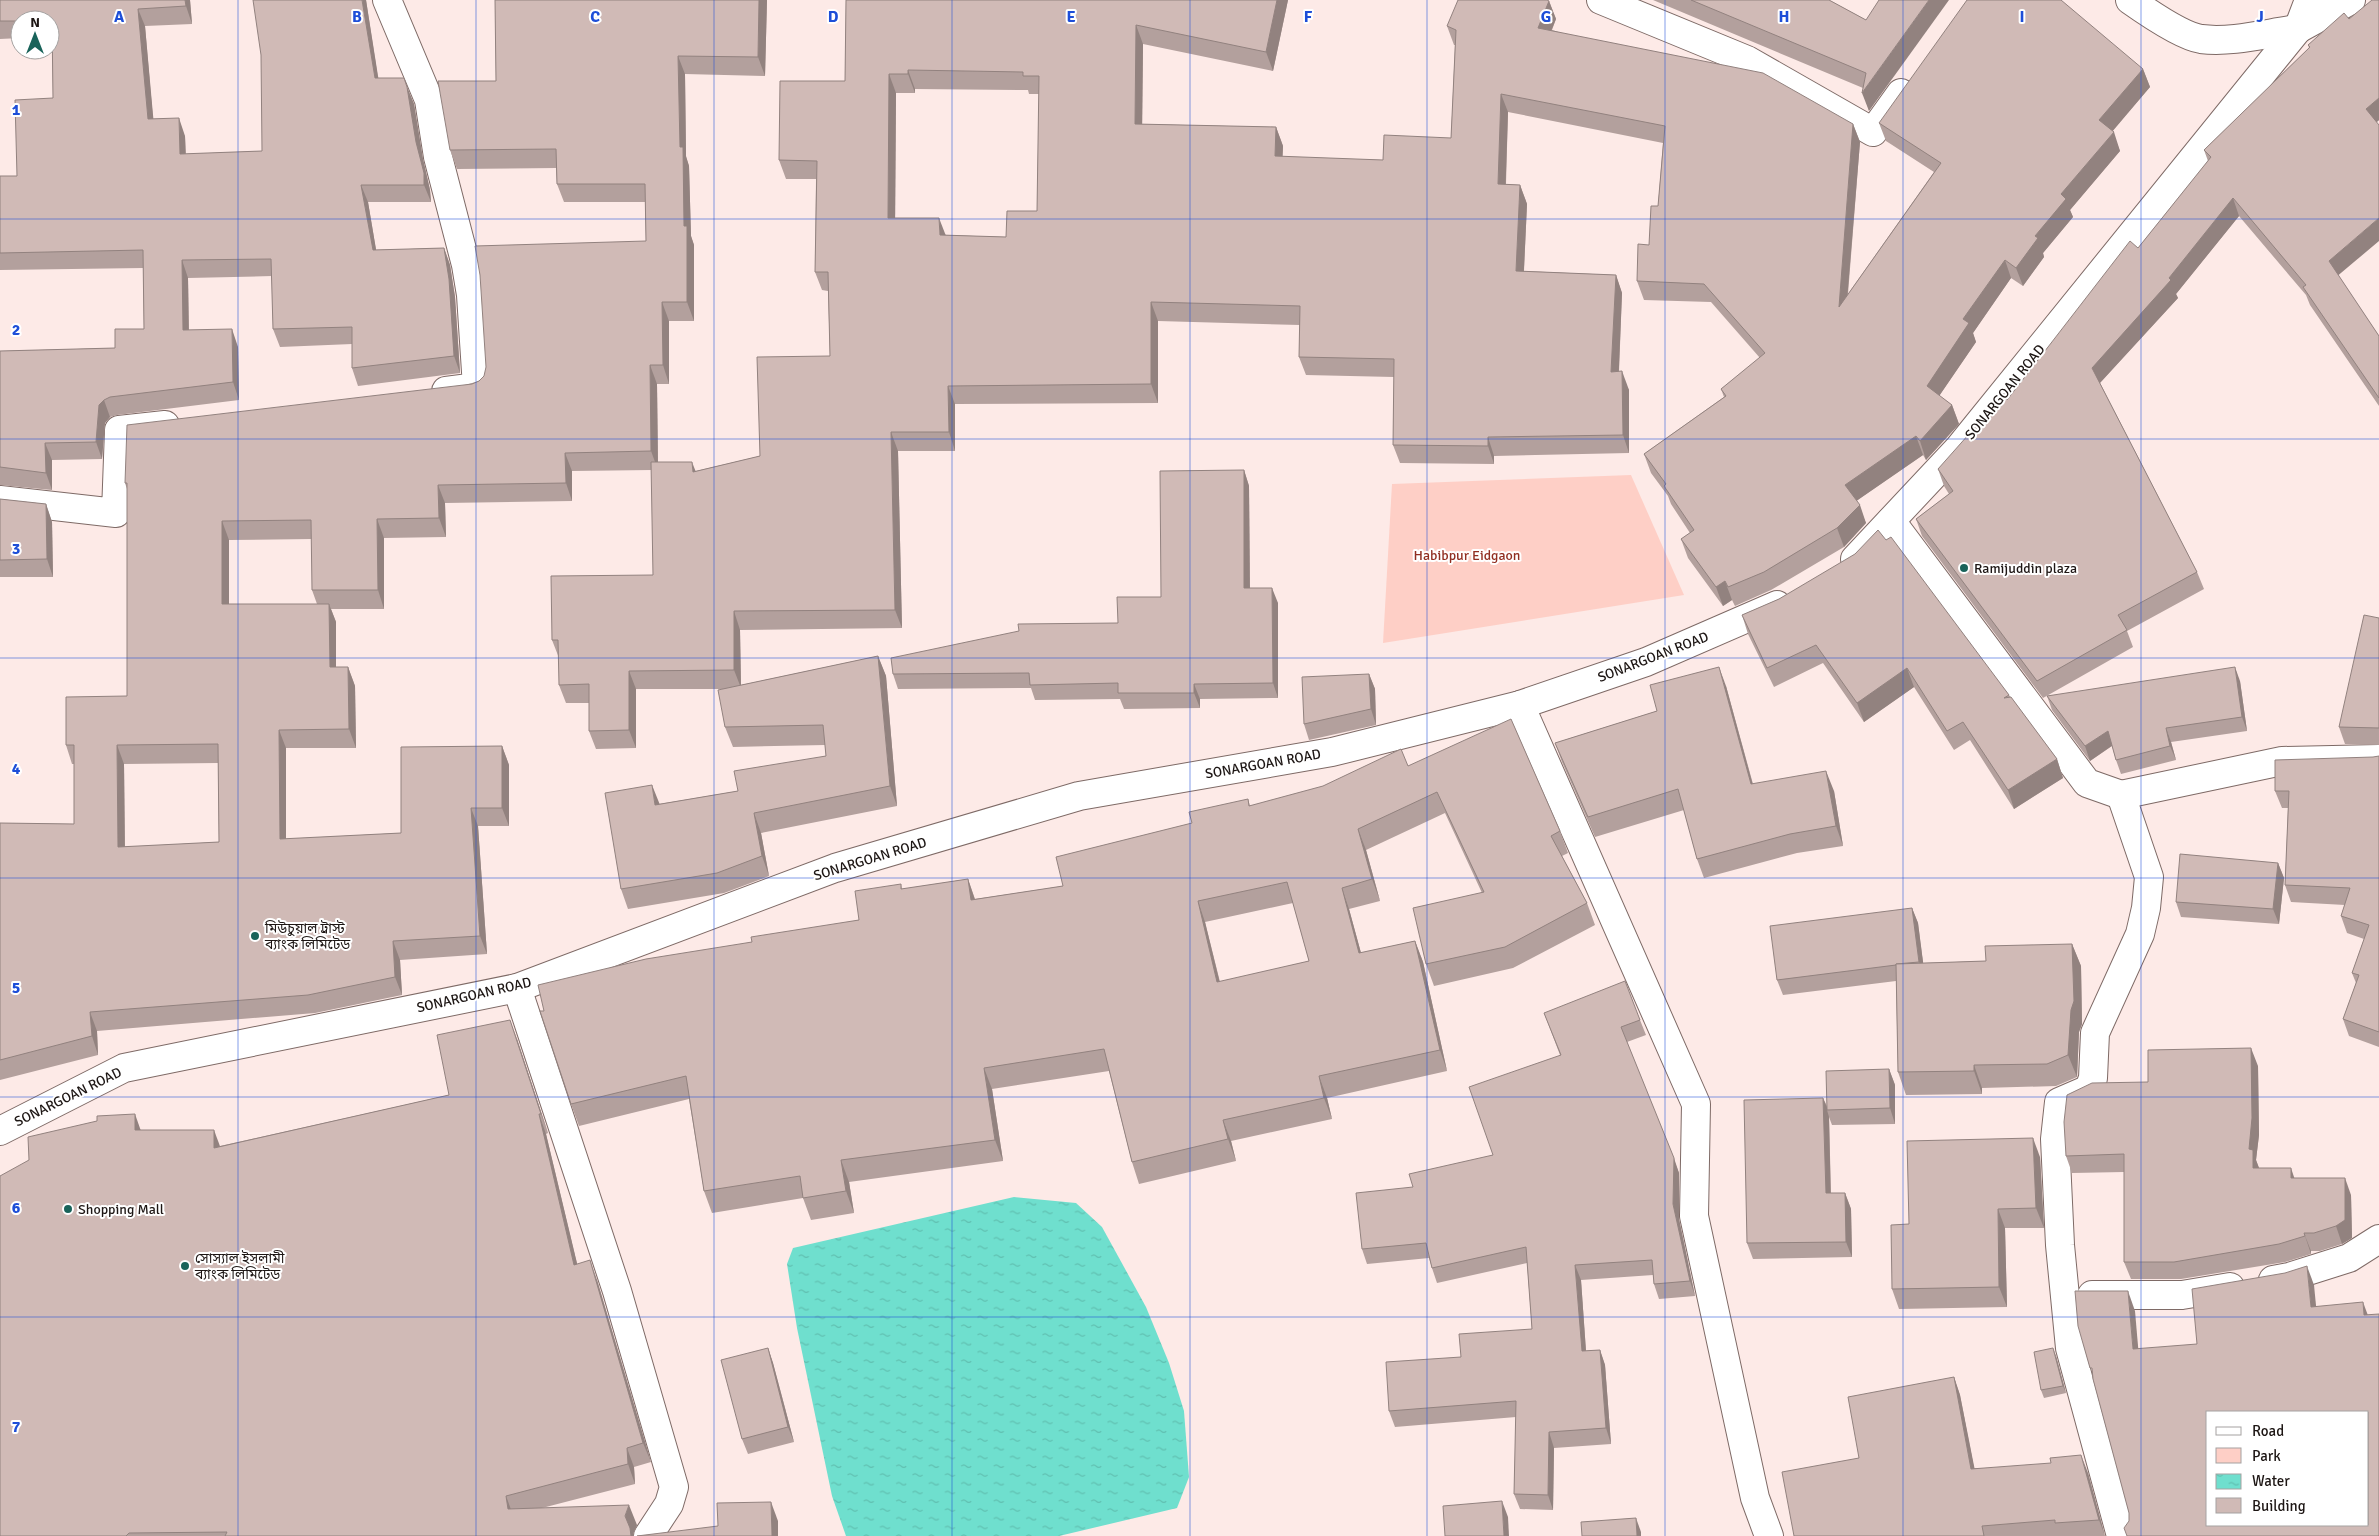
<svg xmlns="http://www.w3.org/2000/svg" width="2379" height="1536" font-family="Signika,'Noto Sans Bengali',sans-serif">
	<defs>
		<pattern id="water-ripples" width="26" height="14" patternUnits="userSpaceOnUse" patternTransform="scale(1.25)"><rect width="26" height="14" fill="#6fdfce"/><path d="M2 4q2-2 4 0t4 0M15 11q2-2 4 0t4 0" fill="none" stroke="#60bfb0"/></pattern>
	</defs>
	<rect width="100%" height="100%" fill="#fdeae7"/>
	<!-- green -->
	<path fill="#fecfc6" d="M1631,475L1684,595L1383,643L1392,484Z"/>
	<!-- water -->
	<path fill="url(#water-ripples)" d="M1014,1197L1076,1203L1102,1227L1146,1307L1169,1363L1184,1411L1189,1477L1177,1508L1059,1536H846L832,1496L797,1328L787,1264L793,1248Z"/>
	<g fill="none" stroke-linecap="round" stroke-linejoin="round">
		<defs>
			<g id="street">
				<path d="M387,0L429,100L438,157L466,265L471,295L477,387L446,391"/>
				<path d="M1601,0L1747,60L1873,132L1901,93"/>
				<path d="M2130,0C2147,12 2182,36 2201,39C2232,43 2267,33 2298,29"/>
				<path d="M0,500L116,513L119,430L165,425"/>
				<path d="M1891,521L2087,783L2121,795"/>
				<path d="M1520,705L1696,1104L1694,1216L1755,1498L1769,1536"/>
				<path d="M517,988L617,1291L674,1487L669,1504L648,1536"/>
				<path d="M2273,1280L2289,1277L2349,1258L2379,1239"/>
				<path d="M2092,1295H2182L2230,1287"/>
				<path d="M2121,1536L2070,1348L2060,1245L2055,1139L2059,1102L2089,1089L2093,1078L2095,1033L2140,934L2146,908L2149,877L2121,795L2282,761L2379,759"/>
			</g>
			<g id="secondary">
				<path d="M2298,29L2351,0"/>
				<path d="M1855,559L1959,448L2298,29L2309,0"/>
				<path d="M0,1131L124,1068L517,988L835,868L1079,796L1332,752L1520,705L1646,662L1777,605"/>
			</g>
		</defs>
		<!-- street casing -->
		<use href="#street" stroke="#7e6a66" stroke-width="30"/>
		<!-- secondary casing -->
		<use href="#secondary" stroke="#7e6a66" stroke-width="30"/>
		<!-- street -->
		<use href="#street" stroke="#fff" stroke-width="28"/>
		<!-- secondary -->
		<use href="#secondary" stroke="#fff" stroke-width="28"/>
	</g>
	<!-- wall -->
	<g fill="#b3a09d" fill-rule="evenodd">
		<path d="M0,0H190L192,24L145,26L153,119L185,136L186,154L262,151L366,0L378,78L407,87L414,104L423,159L430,190L431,202H368L376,250L444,248L450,265L455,297L460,373L358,386L352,368V344L280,347L273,329L272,276L188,278L189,330L238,347L239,400L117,415L110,417L105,423L102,459L52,460V490L0,485V351L115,348L144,329L143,268L0,270V176H17L53,98L52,38H50V20H20V38L0,39Z"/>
		<path d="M495,0H767L765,76L685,74L686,157L689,166L691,236L694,245V321H669V384H657L658,462L696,471L760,456L830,356L828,291L822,290L815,272L816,179H786L779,160L845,81L846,0H1288L1273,71L1143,44L1142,124L1276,127L1283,146L1282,157L1383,160L1451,138L1455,45H1454L1447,26L1549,1L1556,19L1552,30L1853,124L1860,142L1848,294L1934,172L1886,141L1879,123L2143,69L2150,87L2112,131L2120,151L2070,210L2073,217L2043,253L2044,257L2023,286L2011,278L1973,333L1976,342L1939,396L1952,405L1959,424L1926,460L1923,455L1856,501L1866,523L1844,547L1771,590L1735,606L1732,600L1723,606L1688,558L1681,539L1690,533L1671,504L1668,496L1651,473L1644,454L1724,397L1721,389L1760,358L1711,302L1644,300L1637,281L1649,245L1658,206L1663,143L1508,112L1506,184L1520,185L1527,204L1524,271L1616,275L1622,293L1619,372L1629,390V453L1494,456V464L1400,463L1393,445L1394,377L1306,375L1299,357L1300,325L1158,321V403L955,404V451H898L902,628L740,630L741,685L878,656L886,676L897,806L761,833L769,876L724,893L628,909L621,889L659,804L738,791L826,756L825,745L733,747L725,727L723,689H636V748L596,749L589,731V703H566L559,685V658L552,640L653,575L652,470L572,471V501L445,503L446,537L384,538V609H331L336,622V667H348L355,686L356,748H286V839L401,833L502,746L509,765V826H478L487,954L400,960L402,995L315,1013L97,1031L98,1055L0,1080V823L74,824V764H72L66,745L127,696V489L125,483L479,381L646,241L645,202H564L557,184L556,168L457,169L450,150L496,81ZM915,89L1028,90L1029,94H1039L1037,211L1006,237L946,235L895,218L896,93H915ZM312,539V590L317,604H229V540ZM218,763L219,842L125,847L124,764Z"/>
		<path d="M1653,0H1829L1866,20L1869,111L1863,88Z"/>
		<path d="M2379,0V120L2377,122L2338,276L2379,336V406L2310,305L2306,295L2239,216L2176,294L2178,298L2100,383L2197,572L2204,589L2127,631L2133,647L2043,698L1922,536L1916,519L1949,494L1944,486L1938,469L1981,428L2007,400L2138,248L2208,161L2204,150L2309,48L2308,45Z"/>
		<path d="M1244,470L1249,486L1250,588L1278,603V698L1200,699V708L1124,709L1120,699L1035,700L1031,688L898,689L893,674L1118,623L1161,597Z"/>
		<path d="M0,499L46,504L52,522L53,577H0Z"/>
		<path d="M1886,540L2009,695L2057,759L2063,778L2014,809L1970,740L1954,750L1914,687L1864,722L1823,663L1774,687L1748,634L1742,615L1779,599Z"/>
		<path d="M2379,618V745L2345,744L2339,727Z"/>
		<path d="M1369,674L1375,689L1376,725L1309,740L1304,724Z"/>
		<path d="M2240,681L2247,731L2171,742L2176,760L2121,774L2116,760L2112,746L2090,761L2052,710L2047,696Z"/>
		<path d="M1726,686L1753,784L1834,791L1843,846L1797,853L1704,878L1697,859L1684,810L1595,837L1562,762L1555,743L1657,711Z"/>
		<path d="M2379,756V1047L2349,1036L2343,1019L2356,983L2352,973L2364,939L2347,933L2341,916L2345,905L2291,902L2285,885L2288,808H2282L2275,791Z"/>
		<path d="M1408,766L1560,831L1568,853L1562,856L1587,903L1595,925L1513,968L1434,986L1426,964L1482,893L1445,813L1366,850L1380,901L1349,909L1361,953L1415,941L1423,962L1447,1071L1327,1098L1332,1119L1231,1141L1236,1161L1139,1184L1132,1162L1109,1071L992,1089L1003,1161L849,1182L854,1213L811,1220L803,1198L712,1213L704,1191L689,1099L579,1126L571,1104L544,1011L752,942L859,920L901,884L902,889L968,879L975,899L1063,886L1192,823L1248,799L1250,806ZM1293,903L1309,961L1220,982L1205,922Z"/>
		<path d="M2278,863L2284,878L2279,924L2181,917L2176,902Z"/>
		<path d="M1912,908L1918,923L1923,963L1986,961L2072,944L2081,966L2082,1024L2079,1032L2077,1077L2056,1086L1982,1088V1094L1906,1095L1898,1072L1896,981L1783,995L1777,980Z"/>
		<path d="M1544,1013L1640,1020L1646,1035L1627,1042L1679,1173V1219L1695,1296L1659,1299L1654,1284L1653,1275L1581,1280L1586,1351L1600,1350L1605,1365L1611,1444L1554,1448L1553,1510L1520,1509L1514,1494L1516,1417L1395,1427L1389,1411L1461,1357L1532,1329L1527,1263L1437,1283L1432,1268L1429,1258L1367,1264L1362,1249L1413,1187L1493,1155L1560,1055Z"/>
		<path d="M517,1039L548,1133L546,1134L577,1264L597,1280L651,1462L634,1467L635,1484L542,1508L637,1525L633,1534L634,1536H0L97,1121L220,1146L449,1095Z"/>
		<path d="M2258,1066L2259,1135L2256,1160L2259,1168L2351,1195L2352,1238L2342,1244L2320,1251H2311V1254L2285,1262L2181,1279H2131L2124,1262V1172L2072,1173L2066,1156L2148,1082Z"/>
		<path d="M1889,1069L1895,1085V1124L1832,1125L1829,1117L1831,1193H1845L1851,1209L1852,1257L1753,1259L1747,1243L1823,1098L1827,1106Z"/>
		<path d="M2040,1157L2044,1228H2005L2007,1307L1899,1309L1892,1289L1909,1224Z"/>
		<path d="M768,1348L773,1363L794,1442L748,1454L742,1439Z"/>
		<path d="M2056,1356L2066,1393L2044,1398L2041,1390Z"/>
		<path d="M1954,1377L1960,1395L1974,1468L2088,1473L2105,1536H1794L1859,1458Z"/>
	</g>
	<!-- shaded-wall -->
	<g fill="#92827f">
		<path d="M185,0H190L192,24L186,6Z"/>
		<path d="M362,0H366L381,95L375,78Z"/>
		<path d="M759,0H767L765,76L758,57Z"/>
		<path d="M1277,0H1288L1273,71L1266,52Z"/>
		<path d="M1929,0H1949L1869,111L1862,93Z"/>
		<path d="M1549,1L1556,19L1545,46L1538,28Z"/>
		<path d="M138,9L145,26L155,137L148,119Z"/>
		<path d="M1136,25L1143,44L1142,142L1135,124Z"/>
		<path d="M678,56L685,74L686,156L689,166L691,236L694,245V321L687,302L684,226L680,147Z"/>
		<path d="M2143,69L2150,87L2106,139L2099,120Z"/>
		<path d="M908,70L915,89V93L908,74Z"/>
		<path d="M889,74L896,93L895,237L888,218Z"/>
		<path d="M407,87L414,104L423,159L430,190L431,202L424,185L416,142Z"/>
		<path d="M1501,94L1508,112L1505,203L1498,184Z"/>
		<path d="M2379,98V120L2372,126L2366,109Z"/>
		<path d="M179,118L185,136L186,171L180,154Z"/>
		<path d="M1853,124L1860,142L1845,325L1839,307Z"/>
		<path d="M1276,127L1283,146L1282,175L1275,156Z"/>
		<path d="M2114,132L2120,151L2070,210L2073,217L2043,253L2044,257L2023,286L2016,268L2061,194Z"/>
		<path d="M361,185L368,202L379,267L373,250Z"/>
		<path d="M1520,185L1527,204L1523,289L1516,271Z"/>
		<path d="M2233,198L2239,216L2176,294L2178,298L2098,385L2092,368L2169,278Z"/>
		<path d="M939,218L946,236L940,235Z"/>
		<path d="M2379,218V241L2335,278L2329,261Z"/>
		<path d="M444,248L450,265L455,297L460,373L454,356Z"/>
		<path d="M182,260L188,278L189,348L183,330Z"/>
		<path d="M2005,260L2011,278L1973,333L1976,342L1933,405L1927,386L1963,319Z"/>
		<path d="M1616,275L1622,293L1618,390L1611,372Z"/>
		<path d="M662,302L669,321V384L663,365Z"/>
		<path d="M1151,302L1158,321V403L1151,384Z"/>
		<path d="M232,329L238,347L239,400L233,382Z"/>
		<path d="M650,365L657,384L658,470L651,451Z"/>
		<path d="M1622,371L1629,390V453L1623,435Z"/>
		<path d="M948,386L955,404V451L949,432Z"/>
		<path d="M104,400L110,417L105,423L102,459L96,442L99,405Z"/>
		<path d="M1952,405L1959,424L1926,460L1920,441Z"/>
		<path d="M891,432L898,451L902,628L895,610Z"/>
		<path d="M1916,436L1923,455L1852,504L1845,485Z"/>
		<path d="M1488,437L1494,456V464L1488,446Z"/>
		<path d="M45,443L52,460V490L46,473Z"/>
		<path d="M565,453L572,471V501L566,483Z"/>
		<path d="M692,462L699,480L693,472Z"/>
		<path d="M1244,470L1249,486L1250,603L1244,588Z"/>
		<path d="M438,485L445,503L446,537L439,518Z"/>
		<path d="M46,504L52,522L53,577L47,559Z"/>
		<path d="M1860,505L1866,523L1844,547L1837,528Z"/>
		<path d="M377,519L384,538V609L378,590Z"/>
		<path d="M222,521L229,540V623L222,604Z"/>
		<path d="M1725,581L1732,600L1723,606L1716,587Z"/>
		<path d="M1272,588L1278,603V698L1273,683Z"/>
		<path d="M329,604L336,622V686L330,667Z"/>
		<path d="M734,611L740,630L741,688L734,670Z"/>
		<path d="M878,656L886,676L897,806L890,786Z"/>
		<path d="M348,667L355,686L356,748L349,729Z"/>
		<path d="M1719,667L1726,686L1758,804L1751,784Z"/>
		<path d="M2235,667L2240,681L2247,731L2242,717Z"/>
		<path d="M1907,668L1914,687L1864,722L1857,703Z"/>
		<path d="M629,671L636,689V748L629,730Z"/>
		<path d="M1369,674L1375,689L1376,725L1371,709Z"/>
		<path d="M1194,684L1200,699V708L1194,693Z"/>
		<path d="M2166,728L2171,742L2176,760L2170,746Z"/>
		<path d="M279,730L286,748V857L280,839Z"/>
		<path d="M2108,731L2113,745L2090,761L2085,746Z"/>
		<path d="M117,745L124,764L125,865L118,847Z"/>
		<path d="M502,746L509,765V826L502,808Z"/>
		<path d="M2057,759L2063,778L2014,809L2008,790Z"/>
		<path d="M1826,771L1834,791L1843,846L1836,826Z"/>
		<path d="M652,785L660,805H655Z"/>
		<path d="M471,808L478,826L487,954L480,936Z"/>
		<path d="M754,813L761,833L769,876L762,856Z"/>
		<path d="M1358,829L1366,850L1380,901L1372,879Z"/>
		<path d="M2278,863L2284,878L2279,924L2273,909Z"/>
		<path d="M968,879L975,900H971Z"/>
		<path d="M1342,888L1349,909L1367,975L1359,953Z"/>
		<path d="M1198,901L1205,922L1225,1004L1217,982Z"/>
		<path d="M1912,908L1918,923L1925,977L1919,962Z"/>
		<path d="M393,941L400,960L402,995L395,977Z"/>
		<path d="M1415,941L1423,962L1447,1071L1440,1050Z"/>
		<path d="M2072,944L2081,966L2082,1024L2079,1032L2077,1077L2068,1055Z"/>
		<path d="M90,1012L97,1031L98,1055L92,1036Z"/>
		<path d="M510,1020L517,1039L548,1133L541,1114Z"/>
		<path d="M2251,1048L2258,1066L2259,1135L2256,1160L2259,1168L2260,1186L2253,1168L2249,1149Z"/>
		<path d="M1974,1065L1982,1088V1094L1974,1071Z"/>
		<path d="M984,1068L992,1089L1003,1161L995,1140Z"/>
		<path d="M1889,1069L1895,1085V1124L1890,1108Z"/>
		<path d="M1319,1076L1327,1098L1332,1119L1324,1098Z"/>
		<path d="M1823,1098L1828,1110H1827L1829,1117L1831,1209L1826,1193Z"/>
		<path d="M135,1114L142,1134L135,1130Z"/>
		<path d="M539,1114L546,1134L582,1284L574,1265Z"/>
		<path d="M1223,1120L1231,1141L1236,1161L1228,1139Z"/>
		<path d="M214,1130L221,1149L214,1148Z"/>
		<path d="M2033,1138L2040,1157L2044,1228L2036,1208Z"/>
		<path d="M1674,1158L1679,1173V1219L1695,1296L1690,1281L1673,1204Z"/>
		<path d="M841,1160L849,1182L854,1213L846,1191Z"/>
		<path d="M2291,1168L2297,1186L2291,1178Z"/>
		<path d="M2345,1178L2351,1195L2352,1238L2342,1244L2336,1226Z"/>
		<path d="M1845,1193L1851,1209L1852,1257L1846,1242Z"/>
		<path d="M1998,1209L2005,1228L2007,1307L1999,1287Z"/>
		<path d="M2304,1233L2311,1251V1254Z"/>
		<path d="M590,1260L597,1280L651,1462L643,1443Z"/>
		<path d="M1575,1265L1581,1280L1587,1366L1582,1351Z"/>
		<path d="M2307,1266L2314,1285L2318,1326L2311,1307Z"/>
		<path d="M2128,1291L2135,1311L2140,1369L2133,1349Z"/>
		<path d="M2363,1302L2370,1321L2364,1315Z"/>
		<path d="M768,1348L773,1363L794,1442L788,1427Z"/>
		<path d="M2053,1348L2056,1356L2066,1393L2063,1386Z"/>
		<path d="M1600,1350L1605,1365L1611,1444L1606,1428Z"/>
		<path d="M1954,1377L1960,1395L1978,1486L1971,1469Z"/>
		<path d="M1549,1432L1554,1448L1553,1510L1548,1495Z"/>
		<path d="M627,1448L634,1467L635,1484L628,1464Z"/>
		<path d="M2081,1455L2088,1473L2105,1536L2099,1520Z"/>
		<path d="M506,1496L513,1515L508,1509Z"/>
		<path d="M1502,1501L1508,1517L1509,1536H1504Z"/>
		<path d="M771,1502L778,1521V1536H772Z"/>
		<path d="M629,1505L637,1525L633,1534L634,1536H631L625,1516Z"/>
		<path d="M1636,1518L1641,1532V1536H1637Z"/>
	</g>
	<!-- building -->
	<g fill="#d0bab6" stroke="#92827f" fill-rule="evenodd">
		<path d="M0,0H185L186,6L138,9L148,119L179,118L180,154L262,151L261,55L253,0H362L375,78H404L407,87L416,142L424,173V185H361L373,250L444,248L449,279L454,356L352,368V327L273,329L271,259L182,260L183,330L232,329L233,382L110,397L104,400L99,405L96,442L45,443L46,473L0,467V351L115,348V329H144L143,250L0,253V176H17L15,100L53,98L52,20H20V21H0Z"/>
		<path d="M495,0H759L758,57L678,56L680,147H683L684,226H687V302H662L663,365H650L651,451L565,453L566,483L438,485L439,518L377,519L378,590H312L311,520L222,521V604H329L330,667H348L349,729L279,730L280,839L401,833V747L502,746V808H471L480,936L393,941L395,977L308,995L90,1012L92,1036L0,1060V823L74,824V745H66V697L127,696V483H125L127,425L472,384L479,381L484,376L486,367L480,275L475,246L646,241L645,184H557L556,149L450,150L438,81H496ZM218,744L219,842L118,847L117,745Z"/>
		<path d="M846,0H1277L1266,52L1136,25L1135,124L1276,127L1275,156L1383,160L1384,135L1451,138L1456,30L1447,26L1458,0H1547L1549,1L1538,28L1763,73L1853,124L1839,307L1941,163L1879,123L1967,0H2061L2143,69L2099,120L2114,132L2061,194L2066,199L2035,236L2038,238L2016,268L2005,260L1963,319L1969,323L1927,386L1952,405L1920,441L1916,436L1845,485L1860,505L1837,528L1764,572L1728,587L1725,581L1716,587L1681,539L1694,530L1664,486L1666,484L1644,454L1726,396L1721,389L1765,353L1704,284L1637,281L1638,244L1649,245L1651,206H1658L1665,126L1501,94L1498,184L1520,185L1516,271L1616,275L1611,372L1622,371L1623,435L1488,437V446L1393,445L1394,359L1299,357L1300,306L1151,302V384L948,386L949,432H891L895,610L734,611V670L629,671V730L589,731V684L559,685L558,640H552L551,576L653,575L651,462H692L693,472L760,456L757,357L830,356L828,272H815L817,161L779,160L780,81H845ZM908,70L1023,72V76H1039L1037,211H1007L1006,237L940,235L939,218H888L889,74H908Z"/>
		<path d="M1691,0H1829L1866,20L1879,0H1929L1862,93L1866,73Z"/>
		<path d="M2372,0H2379V98L2366,109L2379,125V218L2329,261L2379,336V398L2303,287L2306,285L2233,198L2169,278L2171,280L2092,368L2197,572L2118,615L2127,630L2037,681L1916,519L1953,491L1938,469L1977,425L1981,428L2004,393L2007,400L2130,241L2138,248L2211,157L2204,150L2310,47L2308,45L2344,13L2349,19Z"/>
		<path d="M1244,470V588H1272L1273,683L1194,684V693H1118V683L1030,685L1029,673L893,674L891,658L1019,631L1018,624L1118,623L1117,597H1161L1160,471Z"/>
		<path d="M0,499L46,504L47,559L0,560Z"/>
		<path d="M1878,530L1886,540L1891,537L2009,695L2004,698L2011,697L2057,759L2008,790L1963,722L1947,731L1907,668L1857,703L1816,645L1767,668L1742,615L1779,599L1855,554Z"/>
		<path d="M2364,615L2379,618V728L2339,727Z"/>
		<path d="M878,656L890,786L754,813L762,856L717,873L621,889L605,793L652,785L655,805L738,791L734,771L826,756L823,725L725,727L718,690Z"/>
		<path d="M1719,667L1751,784L1826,771L1836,826L1790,834L1697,859L1678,789L1588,817L1555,743L1657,711L1650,685Z"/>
		<path d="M2235,667L2242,717L2166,728L2170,746L2116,760L2108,731L2085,746L2047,696Z"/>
		<path d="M1369,674L1371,709L1304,724L1302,677Z"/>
		<path d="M1511,719L1560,831L1551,836L1587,903L1505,947L1426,964L1413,908L1484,892L1437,792L1358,829L1372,879L1342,888L1359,953L1415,941L1440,1050L1319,1076L1324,1098L1223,1120L1228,1139L1132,1162L1104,1049L984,1068L995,1140L841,1160L846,1191L803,1198L800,1176L704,1191L686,1076L571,1104L540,1011H544L538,985L646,959L752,942L751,937L859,920L855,891L901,884V889L968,879L971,900L1063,886L1056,857L1192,823L1189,812L1248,799L1249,806L1323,786L1401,749L1408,766ZM1287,882L1309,961L1217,982L1198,901Z"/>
		<path d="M2379,756V1032L2343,1019L2359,975L2352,973L2369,925L2341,916L2350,888L2285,885L2289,791H2275V760L2373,757Z"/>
		<path d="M2180,854L2278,863L2273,909L2176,902Z"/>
		<path d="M1912,908L1919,962L1896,964V965L1777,980L1770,926Z"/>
		<path d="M2072,944L2074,1001L2071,1010L2068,1055L2047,1064L1974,1065V1071L1898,1072L1896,964L1986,961L1985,946Z"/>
		<path d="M1625,981L1640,1020L1621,1027L1674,1158L1673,1204L1690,1281L1654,1284L1652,1260L1575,1265L1582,1351L1600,1350L1606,1428L1549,1432L1548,1495L1514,1494L1516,1401L1389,1411L1386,1362L1461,1357L1459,1334L1532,1329L1526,1247L1432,1268L1426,1243L1362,1249L1356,1193L1413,1187L1409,1174L1493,1155L1469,1087L1561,1055L1544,1013Z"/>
		<path d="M510,1020L541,1114H539L574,1265L590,1260L643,1443L627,1448L628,1464L506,1496L508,1509L629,1505L625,1516L630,1528L631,1536H225L227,1532L129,1533L126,1536H0V1176L29,1160L28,1137L97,1121V1116L135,1114V1130H214V1148L449,1095L437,1035Z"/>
		<path d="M2251,1048L2252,1118L2249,1149L2253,1150V1168H2291V1178H2345V1220L2336,1226L2314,1233H2304L2305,1236L2279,1244L2174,1262H2124V1154L2066,1156L2064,1122L2067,1095L2092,1083L2148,1082V1050Z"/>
		<path d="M1889,1069L1890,1108L1827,1110L1826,1071Z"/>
		<path d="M1823,1098L1826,1193H1845L1846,1242L1747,1243L1744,1100Z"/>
		<path d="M2033,1138L2036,1208L1998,1209L1999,1287L1892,1289L1891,1225L1909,1224L1907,1141Z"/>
		<path d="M2307,1266L2311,1307L2363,1302L2364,1315L2379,1314V1536H2127L2124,1528L2129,1521V1513L2093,1379L2092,1368H2090L2078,1326L2075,1291H2128L2133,1349L2197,1344L2192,1289L2285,1273ZM2208,1412H2368V1525H2208Z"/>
		<path d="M768,1348L788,1427L742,1439L721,1360Z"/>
		<path d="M2053,1348L2063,1386L2041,1390L2034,1352Z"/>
		<path d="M1954,1377L1971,1469L2051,1463L2050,1458L2081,1455L2099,1520L2055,1523V1520L1982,1526L1984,1536H1794L1782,1472L1859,1458L1848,1397Z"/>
		<path d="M1502,1501L1504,1536H1445L1443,1506Z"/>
		<path d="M771,1502L772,1536H637L718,1526L717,1503Z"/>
		<path d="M1636,1518L1637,1536H1582L1581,1522Z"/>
	</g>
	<!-- grid -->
	<path fill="none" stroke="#1d4ed8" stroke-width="1" stroke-opacity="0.55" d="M238,0V1536M476,0V1536M714,0V1536M952,0V1536M1190,0V1536M1427,0V1536M1665,0V1536M1903,0V1536M2141,0V1536M0,219H2379M0,439H2379M0,658H2379M0,878H2379M0,1097H2379M0,1317H2379"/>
	<!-- markers -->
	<g fill="#19635a" stroke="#fff" stroke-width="2">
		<circle cx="1964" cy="568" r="5"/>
		<circle cx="255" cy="936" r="5"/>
		<circle cx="68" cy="1209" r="5"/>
		<circle cx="185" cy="1266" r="5"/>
	</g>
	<g text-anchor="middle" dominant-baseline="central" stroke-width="4" stroke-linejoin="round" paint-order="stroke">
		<!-- street labels -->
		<g font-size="14" fill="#1d1614" stroke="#fff">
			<text transform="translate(2005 392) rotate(-51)">SONARGOAN ROAD</text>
			<text transform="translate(1653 657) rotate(-21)">SONARGOAN ROAD</text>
			<text transform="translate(1263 764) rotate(-10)">SONARGOAN ROAD</text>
			<text transform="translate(870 859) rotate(-17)">SONARGOAN ROAD</text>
			<text transform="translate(474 995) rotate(-13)">SONARGOAN ROAD</text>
			<text transform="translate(68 1097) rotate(-26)">SONARGOAN ROAD</text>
		</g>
		<!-- park labels -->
		<g font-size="14" fill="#912e21" stroke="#fff">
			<text x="1467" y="555">Habibpur Eidgaon</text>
		</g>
		<!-- poi labels -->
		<g font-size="14" fill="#1d1614" stroke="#fff" text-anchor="start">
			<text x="1974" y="568">Ramijuddin plaza</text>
			<text x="265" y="928">মিউচুয়াল ট্রাস্ট<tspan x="265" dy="16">ব্যাংক লিমিটেড</tspan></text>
			<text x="78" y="1209">Shopping Mall</text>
			<text x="195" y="1258">সোস্যাল ইসলামী<tspan x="195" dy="16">ব্যাংক লিমিটেড</tspan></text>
		</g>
	</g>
	<g font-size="16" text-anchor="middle" font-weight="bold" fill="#1d4ed8" stroke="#fff" stroke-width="4" stroke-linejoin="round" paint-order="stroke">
		<text x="119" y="22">A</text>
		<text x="357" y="22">B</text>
		<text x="595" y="22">C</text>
		<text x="833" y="22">D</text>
		<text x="1071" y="22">E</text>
		<text x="1308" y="22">F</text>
		<text x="1546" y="22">G</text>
		<text x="1784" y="22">H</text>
		<text x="2022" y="22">I</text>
		<text x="2260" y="22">J</text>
		<text x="16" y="115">1</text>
		<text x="16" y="335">2</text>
		<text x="16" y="554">3</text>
		<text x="16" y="774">4</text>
		<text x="16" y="993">5</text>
		<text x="16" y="1213">6</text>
		<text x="16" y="1432">7</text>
	</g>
	<!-- legend -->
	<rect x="2206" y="1411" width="162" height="115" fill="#ffffff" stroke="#a5a2a1"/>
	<rect x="2216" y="1427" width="25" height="8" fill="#ffffff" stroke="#a5a2a1"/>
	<text x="2252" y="1436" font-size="15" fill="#1d1614">Road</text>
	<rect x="2216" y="1448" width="25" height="15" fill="#fecfc6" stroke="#a5a2a1"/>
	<text x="2252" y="1461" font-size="15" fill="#1d1614">Park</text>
	<rect x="2216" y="1474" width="25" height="15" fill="url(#water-ripples)" stroke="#a5a2a1"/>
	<text x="2252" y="1486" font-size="15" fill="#1d1614">Water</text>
	<rect x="2216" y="1498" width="25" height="15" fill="#d0bab6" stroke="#a5a2a1"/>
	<text x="2252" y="1511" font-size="15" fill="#1d1614">Building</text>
	<!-- north arrow -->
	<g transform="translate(35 35)"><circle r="24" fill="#ffffff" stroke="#a5a2a1"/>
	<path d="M0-4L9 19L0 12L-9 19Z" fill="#19635a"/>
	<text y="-8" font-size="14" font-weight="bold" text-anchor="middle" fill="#1d1614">N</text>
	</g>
</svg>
